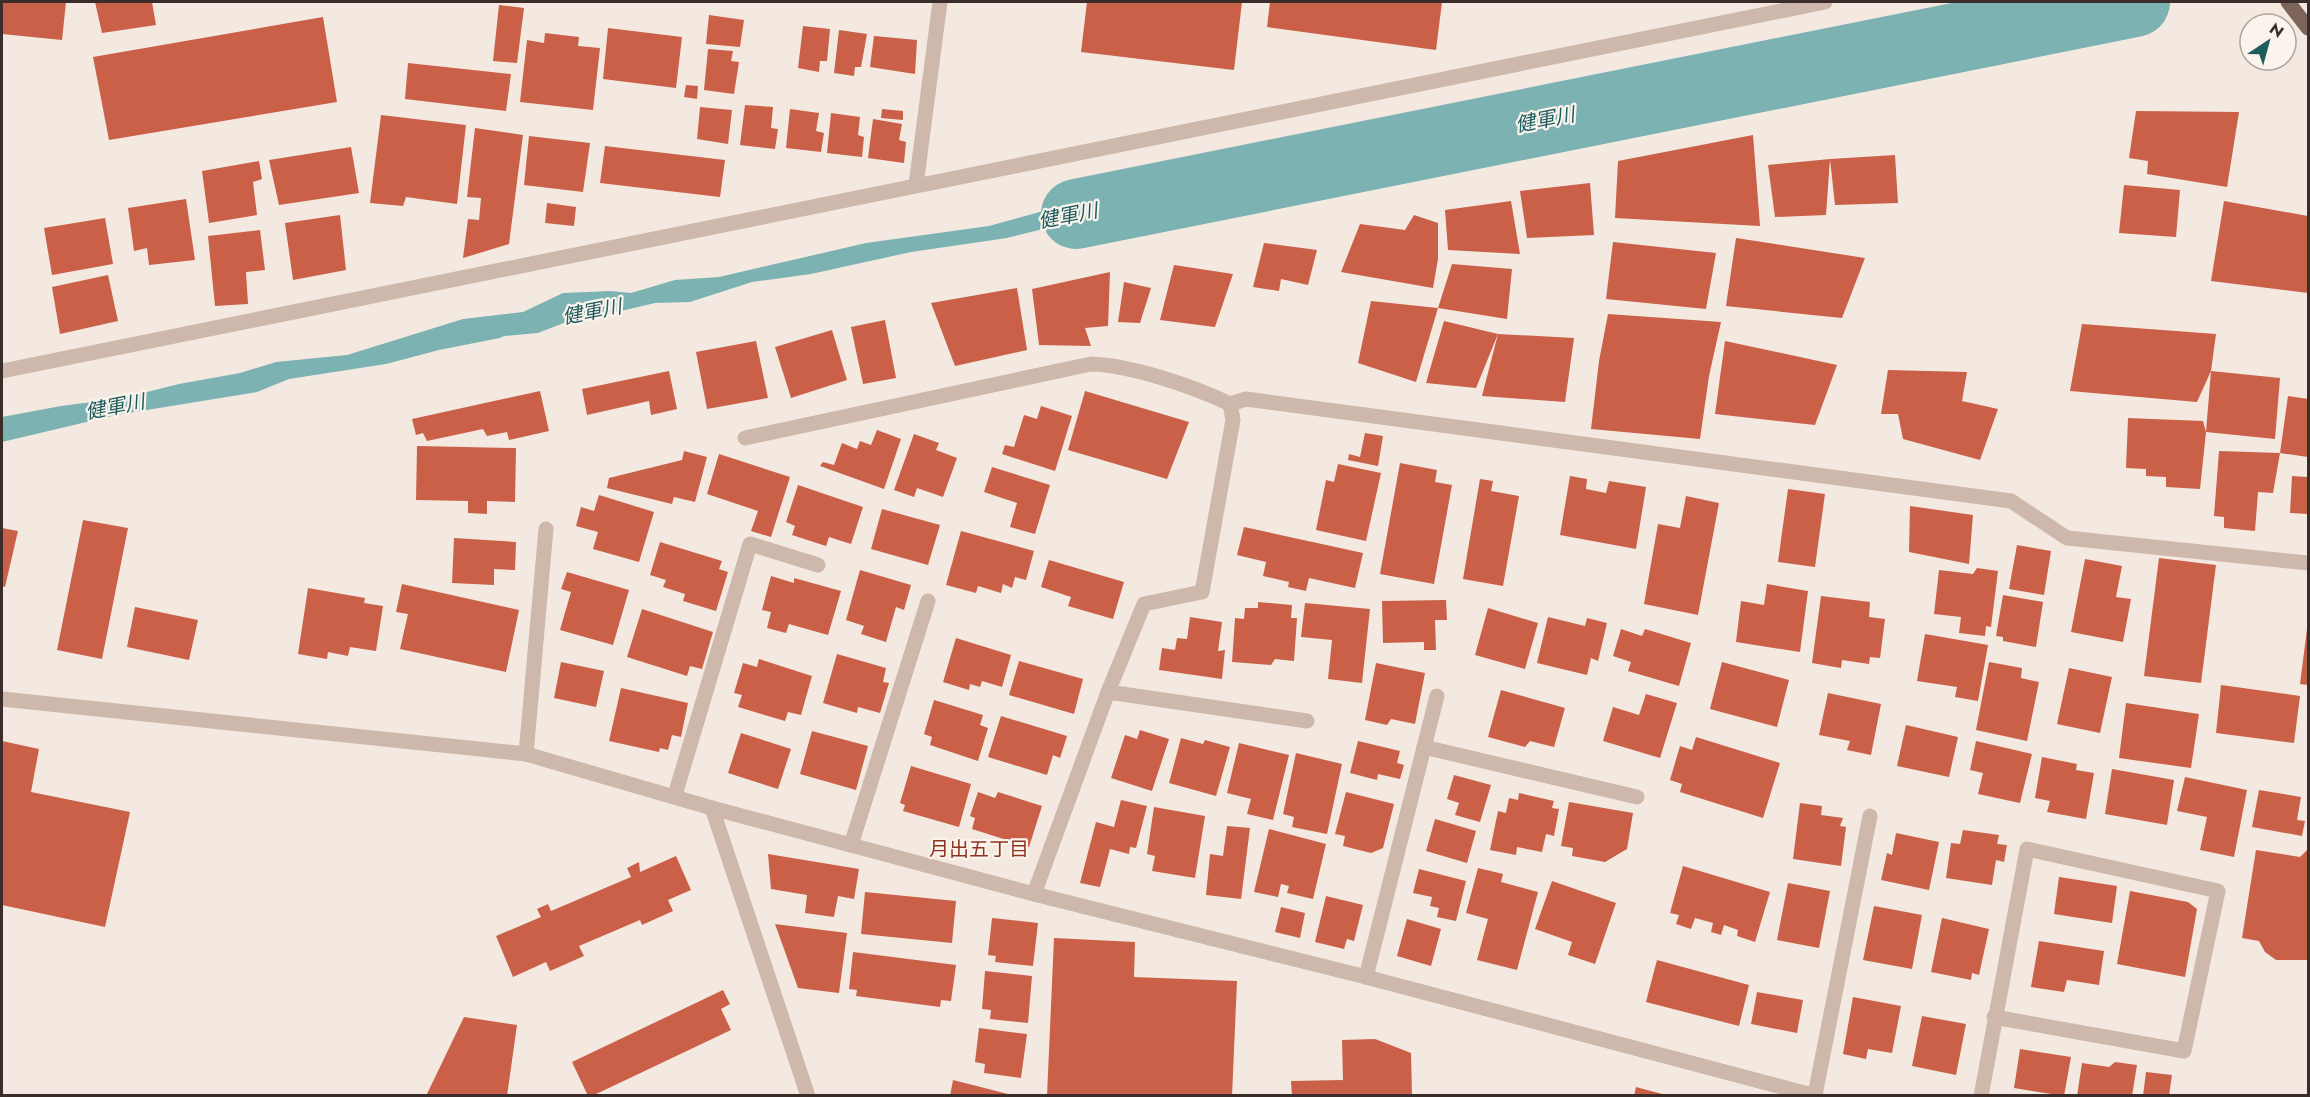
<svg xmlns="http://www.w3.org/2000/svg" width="2310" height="1097" font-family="Jost,'Noto Sans JP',sans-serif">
	<rect width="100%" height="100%" fill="#f4e9e0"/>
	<!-- water -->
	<path fill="#7db2b2" d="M1259,154L1265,171L1225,180L1107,213L1007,238L911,252L811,274L752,282L690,302L655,303L621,311L579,317L538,333L504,336L500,338L439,350L386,364L289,379L257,392L116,415L2,442V417L61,406L123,398L179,384L240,373L276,362L347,355L463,319L523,312L563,293L611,291L631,293L675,280L719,277L866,243L989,226L1087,199L1155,189C1163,185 1167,181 1166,172L1172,170Z"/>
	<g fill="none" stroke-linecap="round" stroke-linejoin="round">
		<!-- river -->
		<path stroke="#7db2b2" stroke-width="70" d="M1076,214L2135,2"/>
	</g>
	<!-- building -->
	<g fill="#ca6048">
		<path d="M2,2H66L62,40L2,34Z"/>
		<path d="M95,2H152L156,25L102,33Z"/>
		<path d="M1087,2H1242L1234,70L1081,52Z"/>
		<path d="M1270,2H1442L1436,50L1267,27Z"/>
		<path d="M499,5L524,8L517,63L493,61Z"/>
		<path d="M709,15L744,20L740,47L706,44Z"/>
		<path d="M323,17L337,102L109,140L93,57Z"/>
		<path d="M803,26L830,29L827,61H820L819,72L798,68Z"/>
		<path d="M608,28L682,37L676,88L603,79Z"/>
		<path d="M839,30L867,34L861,67H855L854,76L834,73Z"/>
		<path d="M545,33L579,37L578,46L600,48L593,110L520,102L527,40L544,43Z"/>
		<path d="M874,36L917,40L915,74L870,67Z"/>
		<path d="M708,49L733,51L731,61L739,62L734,94L704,90Z"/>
		<path d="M408,63L511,74L506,111L405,99Z"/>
		<path d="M686,85L698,86L697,99L684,97Z"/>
		<path d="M745,105L773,107L771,128L778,129L775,149L740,145Z"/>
		<path d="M700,107L732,110L728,144L697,139Z"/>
		<path d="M790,109L819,113L816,131L824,133L821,152L786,148Z"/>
		<path d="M882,109L903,111V120L881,118Z"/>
		<path d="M2136,111L2239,112L2227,187L2147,174L2148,161L2129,158Z"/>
		<path d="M831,113L860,117L858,135L864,137L862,157L827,153Z"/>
		<path d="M381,115L466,125L457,204L406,197L403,206L370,203Z"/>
		<path d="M873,119L902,124L899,140L906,142L904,163L868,158Z"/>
		<path d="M475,128L523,135L509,244L463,258L468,219L479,220L481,198L467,197Z"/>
		<path d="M1753,135L1760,226L1615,218L1618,161Z"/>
		<path d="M529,136L590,143L583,192L524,185Z"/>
		<path d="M605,146L725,160L720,197L600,183Z"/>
		<path d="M351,147L359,193L279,205L269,160Z"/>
		<path d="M1895,155L1898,203L1835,205L1830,159Z"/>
		<path d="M1830,159L1826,215L1775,217L1768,165Z"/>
		<path d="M259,161L262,179L253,182L257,215L209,223L202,171Z"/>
		<path d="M1590,183L1594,235L1527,238L1520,191Z"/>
		<path d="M2124,185L2180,190L2176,237L2119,233Z"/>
		<path d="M186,199L195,260L149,265L147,248L134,251L128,208Z"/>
		<path d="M1511,201L1520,254L1448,250L1445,210Z"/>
		<path d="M2224,201L2308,216V293L2211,281Z"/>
		<path d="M547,203L576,207L574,226L545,223Z"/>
		<path d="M340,215L346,270L293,280L285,223Z"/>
		<path d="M1414,215L1438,223V259L1433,288L1341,272L1360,224L1405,230Z"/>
		<path d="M105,218L113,264L52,275L44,228Z"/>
		<path d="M260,230L265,270L246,272L248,304L215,306L208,236Z"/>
		<path d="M1736,238L1865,258L1842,318L1726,306Z"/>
		<path d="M1613,242L1716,253L1706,309L1606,299Z"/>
		<path d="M1264,243L1317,250L1308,285L1281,279L1279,291L1253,287Z"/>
		<path d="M1452,264L1512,269L1507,319L1438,308Z"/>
		<path d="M1174,265L1233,274L1215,327L1160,320Z"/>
		<path d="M1110,272L1108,326L1085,328L1091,346L1039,345L1032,289Z"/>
		<path d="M108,275L118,321L60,334L52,287Z"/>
		<path d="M1124,282L1151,288L1140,323L1118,322Z"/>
		<path d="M1017,288L1027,350L955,366L931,303Z"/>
		<path d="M1371,301L1438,308L1416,382L1358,363Z"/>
		<path d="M1608,314L1721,322L1709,376L1700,439L1591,429L1599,361Z"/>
		<path d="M885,320L896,378L863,384L851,327Z"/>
		<path d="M1444,321L1498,334L1476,388L1426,383Z"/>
		<path d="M2082,324L2216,334L2211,371L2197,402L2070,391Z"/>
		<path d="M832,330L847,380L791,398L775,347Z"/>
		<path d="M1498,334L1574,338L1565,402L1482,396Z"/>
		<path d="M756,341L768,398L707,409L696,352Z"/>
		<path d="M1725,341L1837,365L1815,425L1715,414Z"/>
		<path d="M1888,370L1967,372L1962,401L1998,409L1980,460L1903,439L1898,414H1881Z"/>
		<path d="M669,371L677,409L651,415L649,401L587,415L582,389Z"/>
		<path d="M2211,371L2280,378L2275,439L2206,432Z"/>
		<path d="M540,391L549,431L509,440L507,432L487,436L483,429L427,441L423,433L416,435L412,419Z"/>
		<path d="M1085,391L1189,422L1167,479L1068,450Z"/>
		<path d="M2288,396L2308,399V457L2280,453Z"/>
		<path d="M1041,406L1072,416L1055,471L1002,454L1005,445L1014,447L1024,415L1037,419Z"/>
		<path d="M2128,418L2203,421L2206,432L2200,489L2166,487V477L2146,476V469L2126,468Z"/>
		<path d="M877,430L901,439L884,489L820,466L823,462L834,465L842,443L857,449L860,441L871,445Z"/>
		<path d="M1365,433L1383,436L1378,466L1348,460L1349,454L1360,457Z"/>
		<path d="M914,434L939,443L936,450L957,458L943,497L917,488L914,497L894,490Z"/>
		<path d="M417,446L516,448L515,502L487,501V514L468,513V501L416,500Z"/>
		<path d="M684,451L707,457L695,502L674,497L672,504L607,488L609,478L682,460Z"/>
		<path d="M2219,451L2280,453L2273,493L2258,492L2255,531L2224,528V517L2214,516Z"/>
		<path d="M719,454L790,477L771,537L751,531L758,511L707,494Z"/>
		<path d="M1400,463L1437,470L1435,482L1452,485L1434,584L1380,574Z"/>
		<path d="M1338,464L1381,473L1366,541L1316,530L1326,480L1334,482Z"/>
		<path d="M992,467L1050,485L1035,534L1010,527L1017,503L984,492Z"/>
		<path d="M1570,476L1587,479L1586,489L1606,493L1609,481L1646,487L1636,549L1560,535Z"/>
		<path d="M2292,476L2308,477V514L2290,513Z"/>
		<path d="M1480,479L1493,481L1491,491L1519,496L1503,586L1463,579Z"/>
		<path d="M798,485L863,507L851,544L829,537L826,546L792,535L795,526L786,522Z"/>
		<path d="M1788,489L1825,494L1815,567L1778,562Z"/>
		<path d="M599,495L654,512L639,562L593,549L598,532L576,526L581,507L594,511Z"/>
		<path d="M1686,496L1719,503L1698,615L1644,604L1658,524L1680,528Z"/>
		<path d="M1910,506L1973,515L1969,564L1909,552Z"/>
		<path d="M882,509L940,525L928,565L871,549Z"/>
		<path d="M83,520L128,528L102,659L57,650Z"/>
		<path d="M1244,527L1363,553L1355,588L1309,578L1306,591L1288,587L1289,582L1263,576L1266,562L1237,555Z"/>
		<path d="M2,528L18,531L5,587L2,586Z"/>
		<path d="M961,531L1034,551L1026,580L1015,577L1012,588L1003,584L1001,593L978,586L976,593L946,585Z"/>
		<path d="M454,538L516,542L515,570L494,569V585L452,583Z"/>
		<path d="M660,542L722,561L719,569L728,572L716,611L683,601L685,594L663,587L666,580L650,575Z"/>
		<path d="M2017,545L2051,551L2044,595L2009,589Z"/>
		<path d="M2159,558L2216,565L2201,683L2144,676Z"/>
		<path d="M2085,559L2122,566L2116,597L2131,599L2123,642L2071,632Z"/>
		<path d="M1049,560L1124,582L1113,619L1068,606L1071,597L1041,587Z"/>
		<path d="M1977,568L1998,571L1991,627L1986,626L1985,636L1959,633L1961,617L1934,614L1939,570L1973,574Z"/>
		<path d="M860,570L911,585L904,610L896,607L886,642L861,634L864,626L846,620Z"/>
		<path d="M567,572L629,590L613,645L560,630L571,592L561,589Z"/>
		<path d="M771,576L794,583V578L841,591L828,635L789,624L786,633L767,628L771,612L762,610Z"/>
		<path d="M402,584L519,610L506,672L400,649L408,614L396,612Z"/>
		<path d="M1767,584L1808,591L1800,652L1736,642L1741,601L1764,605Z"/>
		<path d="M308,588L365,598L364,603L383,606L376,651L350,647L348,656L328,652L327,659L298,654Z"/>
		<path d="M2003,595L2043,602L2036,647L2003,641V637L1996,636Z"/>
		<path d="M1821,596L1870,602L1869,617L1885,619L1880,658L1870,657L1869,664L1842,660L1841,668L1812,663Z"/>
		<path d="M1446,600L1447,620H1435L1436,650H1424V642L1383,643L1382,601Z"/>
		<path d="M1258,602L1292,605L1291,618H1297L1294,661L1275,659L1271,665L1232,662L1235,618L1244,619L1245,608H1258Z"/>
		<path d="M1305,603L1370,609L1362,683L1328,679L1332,640L1301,637Z"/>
		<path d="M135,607L198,620L189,660L127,647Z"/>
		<path d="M1488,608L1538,623L1525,669L1475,655Z"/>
		<path d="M642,609L713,632L702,669L690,666L687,676L627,657Z"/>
		<path d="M1190,617L1222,622L1218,651L1225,650L1222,679L1159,670L1162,648L1175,650L1177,638L1187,639Z"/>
		<path d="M1548,617L1585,626L1587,618L1607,623L1598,661L1591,658L1587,675L1537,663Z"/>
		<path d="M1621,629L1642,636L1645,629L1691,643L1679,686L1628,671L1631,662L1613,656Z"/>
		<path d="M2307,629H2308V685L2300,684Z"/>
		<path d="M1925,634L1988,645L1978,701L1955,697L1957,687L1917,681Z"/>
		<path d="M956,638L1011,655L1002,687L982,681L980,687L970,684L969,690L943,682Z"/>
		<path d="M837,654L886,668L883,682L889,683L880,713L858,707L857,713L823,703Z"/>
		<path d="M759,659L812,676L801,715L788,712L785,721L738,707L742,695L734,693L743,663L757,667Z"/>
		<path d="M1019,661L1083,679L1074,714L1009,695Z"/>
		<path d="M561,662L604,671L596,707L554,698Z"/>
		<path d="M1722,662L1789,680L1777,727L1710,709Z"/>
		<path d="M1989,662L2022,668L2021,678L2039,682L2027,741L1976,730Z"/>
		<path d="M1376,663L1425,673L1415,724L1391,719L1387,725L1365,720Z"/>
		<path d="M2069,668L2112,677L2100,733L2057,724Z"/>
		<path d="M2221,685L2300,696L2294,743L2216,733Z"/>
		<path d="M621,688L688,703L681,737L672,735L668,750L660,748L659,752L609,741Z"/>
		<path d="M1501,690L1565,708L1554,747L1530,741L1525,747L1488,737Z"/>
		<path d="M1828,693L1881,704L1871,755L1847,750L1850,741L1819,735Z"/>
		<path d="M1646,694L1677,703L1660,758L1603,741L1613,707L1639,715Z"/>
		<path d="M934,700L983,715L980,725L988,728L978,761L930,745L932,737L924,734Z"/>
		<path d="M2126,703L2199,714L2191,768L2119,758Z"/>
		<path d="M1001,716L1067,736L1060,758L1053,755L1047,775L988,757Z"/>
		<path d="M1906,725L1958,737L1949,777L1897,766Z"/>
		<path d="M1140,730L1169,739L1152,791L1111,778L1125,735L1137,739Z"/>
		<path d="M812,731L868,746L856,790L800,774Z"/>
		<path d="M741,733L791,749L778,789L728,773Z"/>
		<path d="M1696,737L1780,763L1763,818L1680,792L1682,784L1670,780L1680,746L1692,750Z"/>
		<path d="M1181,738L1203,744L1205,740L1230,747L1216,796L1169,783Z"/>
		<path d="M2,741L39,749L31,792L130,812L105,927L2,905Z"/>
		<path d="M1358,741L1400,751L1397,763L1404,765L1400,779L1378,774L1377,780L1350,773Z"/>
		<path d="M1976,741L2032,754L2020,803L1978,794L1983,773L1970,770Z"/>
		<path d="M1239,743L1289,755L1273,820L1247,814L1251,799L1227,793Z"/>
		<path d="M1296,753L1342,764L1327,834L1292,827L1294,817L1283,814Z"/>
		<path d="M2042,757L2077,764L2076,770L2094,773L2086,819L2047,812L2050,801L2035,798Z"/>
		<path d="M911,766L971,784L959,827L903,811L905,805L900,803Z"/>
		<path d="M2112,769L2174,780L2167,825L2105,814Z"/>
		<path d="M1454,775L1491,785L1480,822L1455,815L1459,803L1447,799Z"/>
		<path d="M2185,777L2247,790L2234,857L2200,850L2207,817L2177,811Z"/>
		<path d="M2259,790L2301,797L2297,820L2305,821L2302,836L2252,827Z"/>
		<path d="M978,792L995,798L998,792L1042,806L1029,847L972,829L975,818L970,816Z"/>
		<path d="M1346,792L1394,804L1383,848L1371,853L1343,846L1345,836L1335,834Z"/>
		<path d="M1519,793L1554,801L1552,808L1559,809L1554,836L1546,834L1542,852L1517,847L1516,855L1490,850L1498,811L1506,813L1509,798L1518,800Z"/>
		<path d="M1121,800L1147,806L1136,848L1130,847L1129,854L1110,849L1100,887L1080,883L1096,822L1114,827Z"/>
		<path d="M1569,802L1633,813L1627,849L1605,862L1572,856L1573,848L1561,846Z"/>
		<path d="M1800,803L1822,806L1821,815L1843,818L1840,826L1846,827L1841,866L1793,859Z"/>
		<path d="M1154,807L1205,816L1195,878L1152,871L1155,856L1147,854Z"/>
		<path d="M1435,819L1476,831L1467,863L1426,851Z"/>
		<path d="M1227,826L1250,828L1241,899L1206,895L1210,854L1223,856Z"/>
		<path d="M1269,829L1326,844L1313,899L1287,893L1289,886L1281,884L1278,897L1254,892Z"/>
		<path d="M1963,830L1999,835L1997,844L2007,845L2004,862L1996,860L1992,885L1946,878L1951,843L1960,844Z"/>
		<path d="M1896,833L1939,842L1929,890L1881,880L1887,853L1892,855Z"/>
		<path d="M2308,849V960H2276L2265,952L2259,941L2242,938L2256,850L2300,857Z"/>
		<path d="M768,854L859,869L854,899L838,896L834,917L805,913L807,895L771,889Z"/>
		<path d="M676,856L691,890L668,900L673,911L642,925L640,920L579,946L584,956L550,971L546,962L513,977L496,936L541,917L537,909L548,904L551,911L631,877L627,868L639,862L640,872Z"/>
		<path d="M1683,866L1770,892L1755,942L1737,936L1738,930L1724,925L1721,935L1711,932L1713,923L1695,918L1691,929L1676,924L1679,915L1670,913Z"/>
		<path d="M1478,868L1503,874L1501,882L1538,892L1517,970L1477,960L1488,919L1466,913Z"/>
		<path d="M1419,869L1466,881L1456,921L1437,917L1439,908L1430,906L1432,897L1413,893Z"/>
		<path d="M2059,877L2117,886L2112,923L2054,914Z"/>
		<path d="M1552,881L1616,903L1595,964L1568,955L1572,942L1535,929Z"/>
		<path d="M1788,883L1830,891L1819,948L1777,940Z"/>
		<path d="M2130,891L2188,902L2197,909L2185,977L2117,964Z"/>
		<path d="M865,892L956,901L952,943L861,934Z"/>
		<path d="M1326,896L1363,905L1354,941L1347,939L1344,949L1315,942Z"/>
		<path d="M1874,906L1922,915L1912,969L1863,960Z"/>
		<path d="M1281,907L1305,913L1300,938L1275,932Z"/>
		<path d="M992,918L1038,923L1033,966L995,962L996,956L988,955Z"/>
		<path d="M1942,918L1989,929L1979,975L1972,973L1971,980L1931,972Z"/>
		<path d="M1407,919L1441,929L1431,966L1397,956Z"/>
		<path d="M775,924L847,933L839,993L798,988Z"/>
		<path d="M1054,938L1135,942L1134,977L1237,981L1232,1096H1047Z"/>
		<path d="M2039,941L2104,951L2099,985L2067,980L2064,992L2031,987Z"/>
		<path d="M853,952L956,965L951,1001L941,1000L940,1007L856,996L857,990L849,989Z"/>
		<path d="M1657,960L1749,985L1739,1026L1646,1002Z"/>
		<path d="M985,971L1032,976L1028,1023L990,1019L991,1010L982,1009Z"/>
		<path d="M723,990L730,1004L721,1009L731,1030L592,1096H588L572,1062Z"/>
		<path d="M1757,992L1803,1000L1797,1033L1751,1024Z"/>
		<path d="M1853,997L1901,1006L1892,1053L1868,1049L1866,1059L1843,1054Z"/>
		<path d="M1922,1016L1966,1024L1956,1075L1912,1066Z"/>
		<path d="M464,1017L517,1025L507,1096H426Z"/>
		<path d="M979,1028L1027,1034L1021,1078L984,1073L985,1064L975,1062Z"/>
		<path d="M1375,1039L1411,1053L1412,1096H1292L1291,1081L1343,1080L1342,1040Z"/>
		<path d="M2020,1049L2071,1057L2064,1096L2014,1088Z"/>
		<path d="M2115,1062L2137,1065L2132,1096H2077L2082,1063L2109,1067Z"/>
		<path d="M2146,1072L2172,1075L2169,1096H2143Z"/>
		<path d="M953,1080L1012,1095V1096H950Z"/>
		<path d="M1636,1087L1666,1095V1096H1634Z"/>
	</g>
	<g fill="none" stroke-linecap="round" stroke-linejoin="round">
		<!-- minor -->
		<g stroke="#cdb8ab" stroke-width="15">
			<path d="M916,185L940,2"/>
			<path d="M2,371L1825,2"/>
			<path d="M1230,404L1246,399L2011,501L2067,538L2308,563"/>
			<path d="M745,438L1091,364C1131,365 1195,387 1230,404L1233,420L1202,592L1144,604L1108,692L1034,894"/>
			<path d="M1108,692L1307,721"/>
			<path d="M2,699L526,754L712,808L1034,894L1366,977L1816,1096"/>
			<path d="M1424,747L1637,797"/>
			<path d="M526,754L546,529"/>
			<path d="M675,795L750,544L818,565"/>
			<path d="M712,808L808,1096"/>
			<path d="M851,845L928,601"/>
			<path d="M1366,977L1437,696"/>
			<path d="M1815,1095L1870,816"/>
			<path d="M1981,1096L2027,849L2218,891L2184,1051L1994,1017"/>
		</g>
		<!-- major -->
		<path stroke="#7d645b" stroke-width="15" d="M2288,2L2308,28"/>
	</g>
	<g text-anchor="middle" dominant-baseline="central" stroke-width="4.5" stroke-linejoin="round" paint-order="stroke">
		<!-- water labels -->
		<g font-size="20" font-style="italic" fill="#1e5d5e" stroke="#fbf4ed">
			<text transform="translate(1545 120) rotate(-11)">健軍川</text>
			<text transform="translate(1068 216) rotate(-11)">健軍川</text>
			<text transform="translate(592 312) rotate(-11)">健軍川</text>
			<text transform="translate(115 407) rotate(-11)">健軍川</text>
		</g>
		<!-- neighbourhood labels -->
		<g font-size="20" fill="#8d3420" stroke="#fbf4ed">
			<text x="979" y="849">月出五丁目</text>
		</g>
	</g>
	<!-- border -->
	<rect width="2310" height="1097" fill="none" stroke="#3b2e2a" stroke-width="6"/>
	<!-- north arrow -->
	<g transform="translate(2268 42) rotate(36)"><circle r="28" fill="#fbf4ed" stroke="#aea59f" stroke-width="1.5"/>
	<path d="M0-4.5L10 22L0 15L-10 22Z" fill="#1e5d5e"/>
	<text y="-9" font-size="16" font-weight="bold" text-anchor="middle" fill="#3b2e2a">N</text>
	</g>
</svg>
